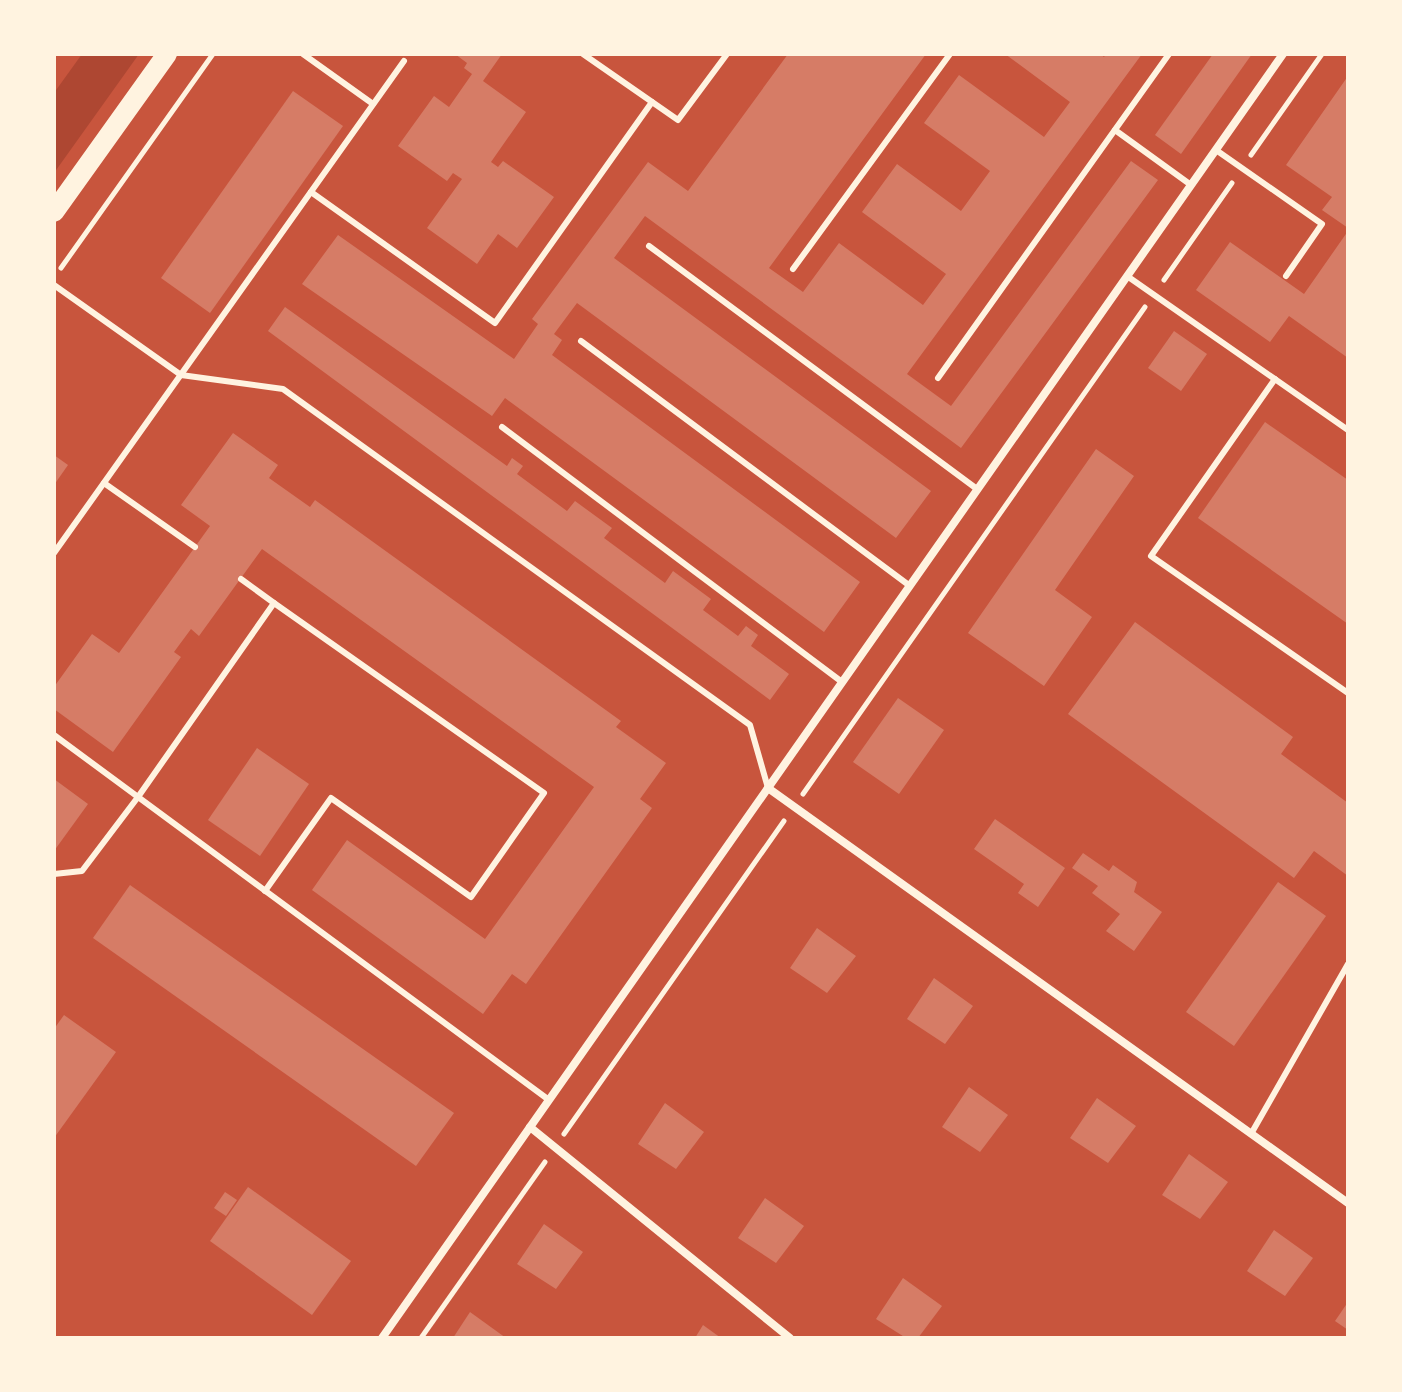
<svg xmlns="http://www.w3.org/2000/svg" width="1402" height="1392" font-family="'IBM Plex Sans',sans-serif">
	<rect width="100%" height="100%" fill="#c8553d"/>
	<!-- green -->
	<path fill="#ae4732" d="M82,54H139L54,173V93Z"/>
	<!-- building -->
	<g fill="#d67c66">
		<path d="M455,54H502L483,81L526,112L491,162L498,167L503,161L554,197L517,248L498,234L477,264L427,228L462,179L453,173L447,181L398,146L434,96L449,107L472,74L464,68L467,63Z"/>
		<path d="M788,54H926L769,268L803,292L839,243L923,305L946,274L862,212L897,164L961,211L990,171L924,123L959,75L1044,137L1070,102L1005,54H1100L1104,57L1106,54H1142L907,374L951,406L1131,161L1158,180L961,448L645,216L614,258L931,491L896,538L577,303L554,334L562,340L552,355L860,582L824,632L505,398L492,416L302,284L338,235L514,359L538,324L532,319L648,162L688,191Z"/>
		<path d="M1213,54H1252L1181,154L1155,135Z"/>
		<path d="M1348,76V228L1322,210L1332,197L1286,165Z"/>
		<path d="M293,91L343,126L210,313L161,278Z"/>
		<path d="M1348,231V358L1289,316L1270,342L1196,290L1230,242L1304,294Z"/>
		<path d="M285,307L507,466L512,458L523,466L517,474L567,511L575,501L612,528L604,538L665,583L673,571L711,599L703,610L738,636L746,626L758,635L751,646L789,674L770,700L268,331Z"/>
		<path d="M1174,331L1207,354L1181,391L1148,368Z"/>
		<path d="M1265,422L1348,480V624L1198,518Z"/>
		<path d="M233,433L278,465L269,478L310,507L315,500L621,721L616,727L666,763L640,799L652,808L526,984L512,974L483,1014L312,890L347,840L485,939L594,787L262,549L199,636L191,629L174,652L181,657L113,752L54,709V687L92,634L119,653L210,526L181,505Z"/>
		<path d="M1096,449L1134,476L1055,590L1092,617L1044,686L968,633Z"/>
		<path d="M54,455L68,465L54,485Z"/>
		<path d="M1135,622L1293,737L1281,754L1348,803V876L1314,851L1294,878L1068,714Z"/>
		<path d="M898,698L944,730L899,794L853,762Z"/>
		<path d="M257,748L309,784L260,856L208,820Z"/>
		<path d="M54,779L88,804L54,851Z"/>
		<path d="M995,819L1065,868L1038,907L1018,893L1024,884L974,849Z"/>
		<path d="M1083,853L1109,871L1113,865L1137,882L1134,892L1162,912L1134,951L1106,931L1120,914L1092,893L1098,886L1072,868Z"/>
		<path d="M1278,882L1326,916L1234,1046L1186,1012Z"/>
		<path d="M130,885L454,1113L416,1166L93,938Z"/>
		<path d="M817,928L856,956L827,993L790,968Z"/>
		<path d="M934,978L973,1006L945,1044L907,1019Z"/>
		<path d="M64,1015L116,1052L54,1138V1029Z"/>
		<path d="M969,1087L1008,1115L980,1152L942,1127Z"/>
		<path d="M1097,1098L1136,1126L1108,1163L1070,1138Z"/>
		<path d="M665,1103L704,1132L676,1169L638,1144Z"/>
		<path d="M1189,1154L1228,1182L1200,1219L1162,1195Z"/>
		<path d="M248,1187L351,1261L312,1315L210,1241Z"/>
		<path d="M225,1192L237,1200L226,1216L214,1208Z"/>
		<path d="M765,1198L804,1226L776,1263L738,1238Z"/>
		<path d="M544,1224L583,1252L556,1289L517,1264Z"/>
		<path d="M1274,1230L1313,1258L1285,1296L1247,1271Z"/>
		<path d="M903,1278L942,1306L918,1338H906L876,1319Z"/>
		<path d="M1348,1302V1330L1335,1321Z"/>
		<path d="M470,1312L506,1338H453Z"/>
		<path d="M703,1325L721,1338H695Z"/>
	</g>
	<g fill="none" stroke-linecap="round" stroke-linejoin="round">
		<!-- path -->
		<g stroke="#fff3e0" stroke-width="5">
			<path d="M1251,155L1322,54"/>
			<path d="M61,268L213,54"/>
			<path d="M1164,280L1232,183"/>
			<path d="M803,794L1145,307"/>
			<path d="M564,1134L784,821"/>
			<path d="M421,1338L545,1162"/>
		</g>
		<!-- service -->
		<g stroke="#fff3e0" stroke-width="6">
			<path d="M303,54L373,104"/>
			<path d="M583,54L678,120L727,54"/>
			<path d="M1115,130L1191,185"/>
			<path d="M1216,150L1322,224L1286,276"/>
			<path d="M311,192L495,323L652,102"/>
			<path d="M649,246L977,489"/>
			<path d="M793,269L950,54"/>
			<path d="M1127,276L1348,430"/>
			<path d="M54,285L181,375L283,389L750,725L768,788"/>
			<path d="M581,341L910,586"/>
			<path d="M938,378L1169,54"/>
			<path d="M1275,379L1151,556L1348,693"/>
			<path d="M502,427L842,682"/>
			<path d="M104,483L195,547"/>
			<path d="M54,553L404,61"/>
			<path d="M241,579L274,603"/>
			<path d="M54,735L549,1100"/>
			<path d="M54,874L82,871L138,797L274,603L544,793L471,897L331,798L265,891"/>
			<path d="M1251,1134L1348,964"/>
		</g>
		<!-- minor -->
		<g stroke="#fff3e0" stroke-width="8">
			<path d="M768,788L1348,1203"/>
			<path d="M530,1127L790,1338"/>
			<path d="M382,1338L1283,54"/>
		</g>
		<!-- primary -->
		<path stroke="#fff3e0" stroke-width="20" d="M54,212L167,54"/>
	</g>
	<!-- border -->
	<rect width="1402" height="1392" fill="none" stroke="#fff3e0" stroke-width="112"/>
</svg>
